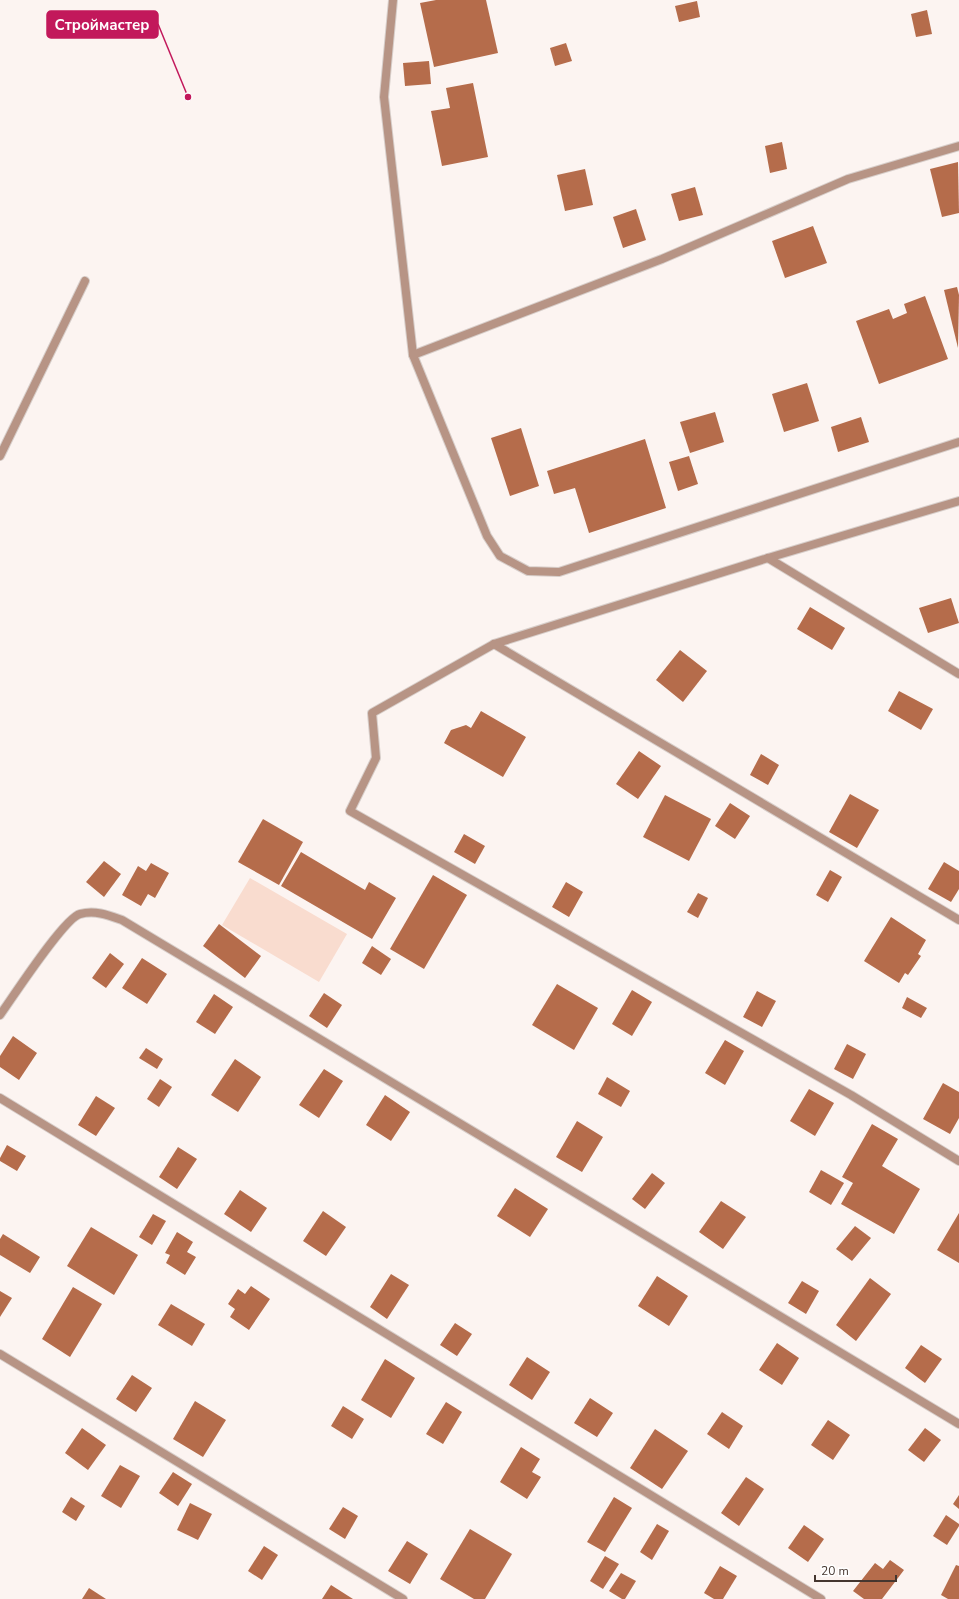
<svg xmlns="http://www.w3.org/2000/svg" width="959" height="1599" font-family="'Nunito Sans',sans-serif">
	<rect width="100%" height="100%" fill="#fcf4f1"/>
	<!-- green -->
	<path fill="#f9dccf" d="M250,878L347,934L319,982L222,925Z"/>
	<!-- building -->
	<g fill="#b56c4b">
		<path d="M436,0H486L498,53L434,67L420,3Z"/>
		<path d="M697,1L700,17L679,22L675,6Z"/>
		<path d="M927,10L932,34L916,37L911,14Z"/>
		<path d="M566,43L572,61L555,66L550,48Z"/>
		<path d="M429,61L431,84L405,86L403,63Z"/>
		<path d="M473,83L488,157L442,166L431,111L450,108L446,88Z"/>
		<path d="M782,142L787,169L770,173L765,146Z"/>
		<path d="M958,162L959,213L942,217L930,169Z"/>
		<path d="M585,169L593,205L565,211L557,175Z"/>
		<path d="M695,187L703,215L679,221L671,194Z"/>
		<path d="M636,209L646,240L623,248L613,217Z"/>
		<path d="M813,226L827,263L785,278L772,241Z"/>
		<path d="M957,287L959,295L958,348L944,290Z"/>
		<path d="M925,296L948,359L879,384L856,321L889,309L893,319L907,313L904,304Z"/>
		<path d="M807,383L819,421L784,432L772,394Z"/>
		<path d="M715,412L724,442L690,453L680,422Z"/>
		<path d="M861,417L869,442L838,452L831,427Z"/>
		<path d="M521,428L539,486L510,496L491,438Z"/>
		<path d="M645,439L666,508L589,533L575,488L554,494L547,471Z"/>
		<path d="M689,456L698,484L678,491L669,462Z"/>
		<path d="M951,598L959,623L928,633L919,608Z"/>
		<path d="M810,607L845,628L832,650L797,629Z"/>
		<path d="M680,650L707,671L683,702L656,680Z"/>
		<path d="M899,691L933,709L921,730L888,711Z"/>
		<path d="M481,711L526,737L503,777L444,743L451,730L466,725L471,728Z"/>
		<path d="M639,751L661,766L638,799L616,784Z"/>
		<path d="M761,754L779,765L768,785L750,775Z"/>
		<path d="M850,794L879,810L857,848L829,832Z"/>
		<path d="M665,795L711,819L689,861L643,837Z"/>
		<path d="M730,803L750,816L735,839L715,826Z"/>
		<path d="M263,819L303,842L279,885L238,862Z"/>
		<path d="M464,834L485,846L475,864L454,852Z"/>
		<path d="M301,852L365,890L369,882L396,898L372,939L281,886Z"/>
		<path d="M104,861L121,874L104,897L86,882Z"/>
		<path d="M944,862L959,871V889L951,902L928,889Z"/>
		<path d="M151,863L169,873L155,898L148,894L141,906L122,895L138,866L146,871Z"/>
		<path d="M830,870L842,877L828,902L816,895Z"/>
		<path d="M433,875L467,895L424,969L390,949Z"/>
		<path d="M566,882L583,892L569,917L552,907Z"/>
		<path d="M698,893L708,898L698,918L687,912Z"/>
		<path d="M891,917L926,940L918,954L921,956L908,975L905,973L899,983L864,961Z"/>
		<path d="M219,924L261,956L245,978L203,946Z"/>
		<path d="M372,946L391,959L381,975L362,963Z"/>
		<path d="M110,953L124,964L106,988L92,978Z"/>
		<path d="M142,958L167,974L147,1004L122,988Z"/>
		<path d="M557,984L598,1008L574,1050L532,1025Z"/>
		<path d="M632,990L652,1002L632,1036L612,1024Z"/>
		<path d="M757,991L776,1001L762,1027L743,1017Z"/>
		<path d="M324,993L342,1005L327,1028L309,1016Z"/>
		<path d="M214,994L233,1007L215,1034L196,1022Z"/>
		<path d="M907,997L927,1008L921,1018L902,1008Z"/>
		<path d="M13,1036L37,1053L19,1080L0,1067V1056Z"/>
		<path d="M725,1040L744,1051L725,1085L705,1073Z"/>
		<path d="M847,1044L866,1054L853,1079L834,1069Z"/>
		<path d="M146,1048L163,1059L157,1069L139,1058Z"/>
		<path d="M235,1059L261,1077L238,1112L211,1095Z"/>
		<path d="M324,1069L343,1081L319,1118L299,1105Z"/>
		<path d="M607,1077L630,1091L621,1107L598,1094Z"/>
		<path d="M160,1079L172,1087L159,1107L147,1099Z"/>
		<path d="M943,1083L959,1092V1118L950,1134L923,1119Z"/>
		<path d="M809,1089L834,1103L815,1136L790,1121Z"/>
		<path d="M385,1095L410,1112L391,1141L366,1125Z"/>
		<path d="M96,1096L115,1108L96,1136L78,1125Z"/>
		<path d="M577,1121L603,1137L582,1172L556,1157Z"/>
		<path d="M872,1124L898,1139L882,1166L920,1189L894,1234L841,1204L853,1183L842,1177Z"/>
		<path d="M7,1145L26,1156L17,1171L0,1161V1158Z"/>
		<path d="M178,1147L197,1159L177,1189L159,1177Z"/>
		<path d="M821,1170L844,1183L831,1205L809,1192Z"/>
		<path d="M652,1173L665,1183L645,1209L632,1199Z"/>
		<path d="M515,1188L548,1209L530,1237L497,1216Z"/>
		<path d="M240,1190L267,1208L251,1232L224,1214Z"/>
		<path d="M721,1201L746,1217L723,1249L699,1232Z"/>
		<path d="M323,1211L346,1227L326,1256L303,1241Z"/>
		<path d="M959,1213V1263L937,1250Z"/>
		<path d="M153,1214L166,1221L152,1245L139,1237Z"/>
		<path d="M855,1226L871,1238L852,1261L836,1249Z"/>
		<path d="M91,1227L138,1255L114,1295L67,1266Z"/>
		<path d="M177,1232L193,1242L187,1252L196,1257L185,1275L166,1263L170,1255L165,1253Z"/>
		<path d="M3,1234L40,1257L30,1273L0,1255V1239Z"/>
		<path d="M391,1274L409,1285L387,1319L370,1307Z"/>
		<path d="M657,1276L688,1296L669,1326L638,1306Z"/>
		<path d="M870,1278L891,1294L856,1341L836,1325Z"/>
		<path d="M802,1281L819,1291L806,1314L788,1303Z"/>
		<path d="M251,1286L270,1299L249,1330L230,1317L235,1309L228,1304L238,1289L245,1294Z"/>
		<path d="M73,1287L102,1304L70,1357L42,1339Z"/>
		<path d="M0,1291L12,1298L0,1317Z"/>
		<path d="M171,1304L205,1324L192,1346L158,1325Z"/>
		<path d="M455,1323L472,1334L457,1356L440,1345Z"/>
		<path d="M777,1343L799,1358L782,1385L759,1370Z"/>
		<path d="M921,1345L942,1359L925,1383L905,1368Z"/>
		<path d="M527,1357L550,1372L532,1400L509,1385Z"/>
		<path d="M385,1359L415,1378L391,1418L361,1400Z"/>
		<path d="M132,1375L152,1388L136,1412L116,1399Z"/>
		<path d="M590,1398L613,1413L597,1437L574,1423Z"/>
		<path d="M195,1401L226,1420L203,1457L173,1439Z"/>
		<path d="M446,1402L462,1412L443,1444L426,1434Z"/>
		<path d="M343,1406L364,1419L352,1439L331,1426Z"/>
		<path d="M722,1412L743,1426L729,1449L707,1434Z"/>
		<path d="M828,1420L850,1435L833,1460L811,1445Z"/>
		<path d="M82,1428L106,1445L88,1470L65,1453Z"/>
		<path d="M925,1428L941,1440L924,1462L908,1450Z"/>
		<path d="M655,1429L688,1451L662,1489L630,1468Z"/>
		<path d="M521,1447L540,1459L532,1472L541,1477L527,1499L500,1482Z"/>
		<path d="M120,1465L140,1476L121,1508L101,1496Z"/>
		<path d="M173,1472L192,1484L178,1506L159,1493Z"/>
		<path d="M746,1477L764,1489L739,1526L721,1513Z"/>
		<path d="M959,1495V1509L953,1504Z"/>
		<path d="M71,1497L85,1506L76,1521L62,1512Z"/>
		<path d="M614,1497L632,1508L605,1552L587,1542Z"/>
		<path d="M190,1503L212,1514L198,1540L177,1530Z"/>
		<path d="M343,1507L358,1516L345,1539L329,1529Z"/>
		<path d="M946,1515L959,1524V1526L947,1545L933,1536Z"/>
		<path d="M657,1524L669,1531L652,1560L640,1552Z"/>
		<path d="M804,1525L824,1539L808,1562L788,1548Z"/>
		<path d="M470,1529L512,1554L485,1599H474L440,1579Z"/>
		<path d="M407,1541L428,1554L410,1584L388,1571Z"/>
		<path d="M264,1546L278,1555L262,1580L248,1571Z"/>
		<path d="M605,1556L619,1564L603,1589L590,1581Z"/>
		<path d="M890,1560L904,1570L882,1599H864L853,1591L875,1563L883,1569Z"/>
		<path d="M956,1565L959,1566V1599H948L941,1595Z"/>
		<path d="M720,1566L737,1576L723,1599H714L704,1593Z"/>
		<path d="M621,1573L636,1581L625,1599H622L609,1591Z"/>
		<path d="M331,1585L353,1599H322Z"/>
		<path d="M89,1588L106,1599H82Z"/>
	</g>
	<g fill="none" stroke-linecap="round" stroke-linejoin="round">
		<defs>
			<g id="service">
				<path d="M393,0L384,97L413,355L487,536L500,556L528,571L559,572L959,442"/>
				<path d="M413,355L662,259L848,179L959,146"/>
				<path d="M0,456L85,281"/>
				<path d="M959,501L768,558L494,644L372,713L376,758L350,811L851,1095L959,1161"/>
				<path d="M768,558L959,674"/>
				<path d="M494,644L959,920"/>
				<path d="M0,1015C13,997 64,918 80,914C95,910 108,915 122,920L959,1424"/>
				<path d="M0,1098L821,1599"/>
				<path d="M0,1354L403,1599"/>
			</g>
		</defs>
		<!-- service casing -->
		<use href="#service" stroke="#d7ceca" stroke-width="10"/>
		<!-- service -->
		<use href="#service" stroke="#b79485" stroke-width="8"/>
	</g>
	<!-- callouts -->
	<path fill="none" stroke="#c2185b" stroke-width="1.5" d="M188 97L158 24"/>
	<circle fill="#c2185b" stroke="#fff" stroke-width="1.5" cx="188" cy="97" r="4"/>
	<rect fill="#c2185b" stroke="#c2185b" stroke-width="1.5" x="47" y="11" width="111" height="27" rx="4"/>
	<g font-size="15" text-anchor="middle" font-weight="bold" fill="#fff">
		<text x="102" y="30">Строймастер</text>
	</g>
	<!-- scale -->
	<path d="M815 1575v6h81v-6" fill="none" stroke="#45362f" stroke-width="2"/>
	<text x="821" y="1575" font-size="12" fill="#45362f" stroke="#ffffff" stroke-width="3" paint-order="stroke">20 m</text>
</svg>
